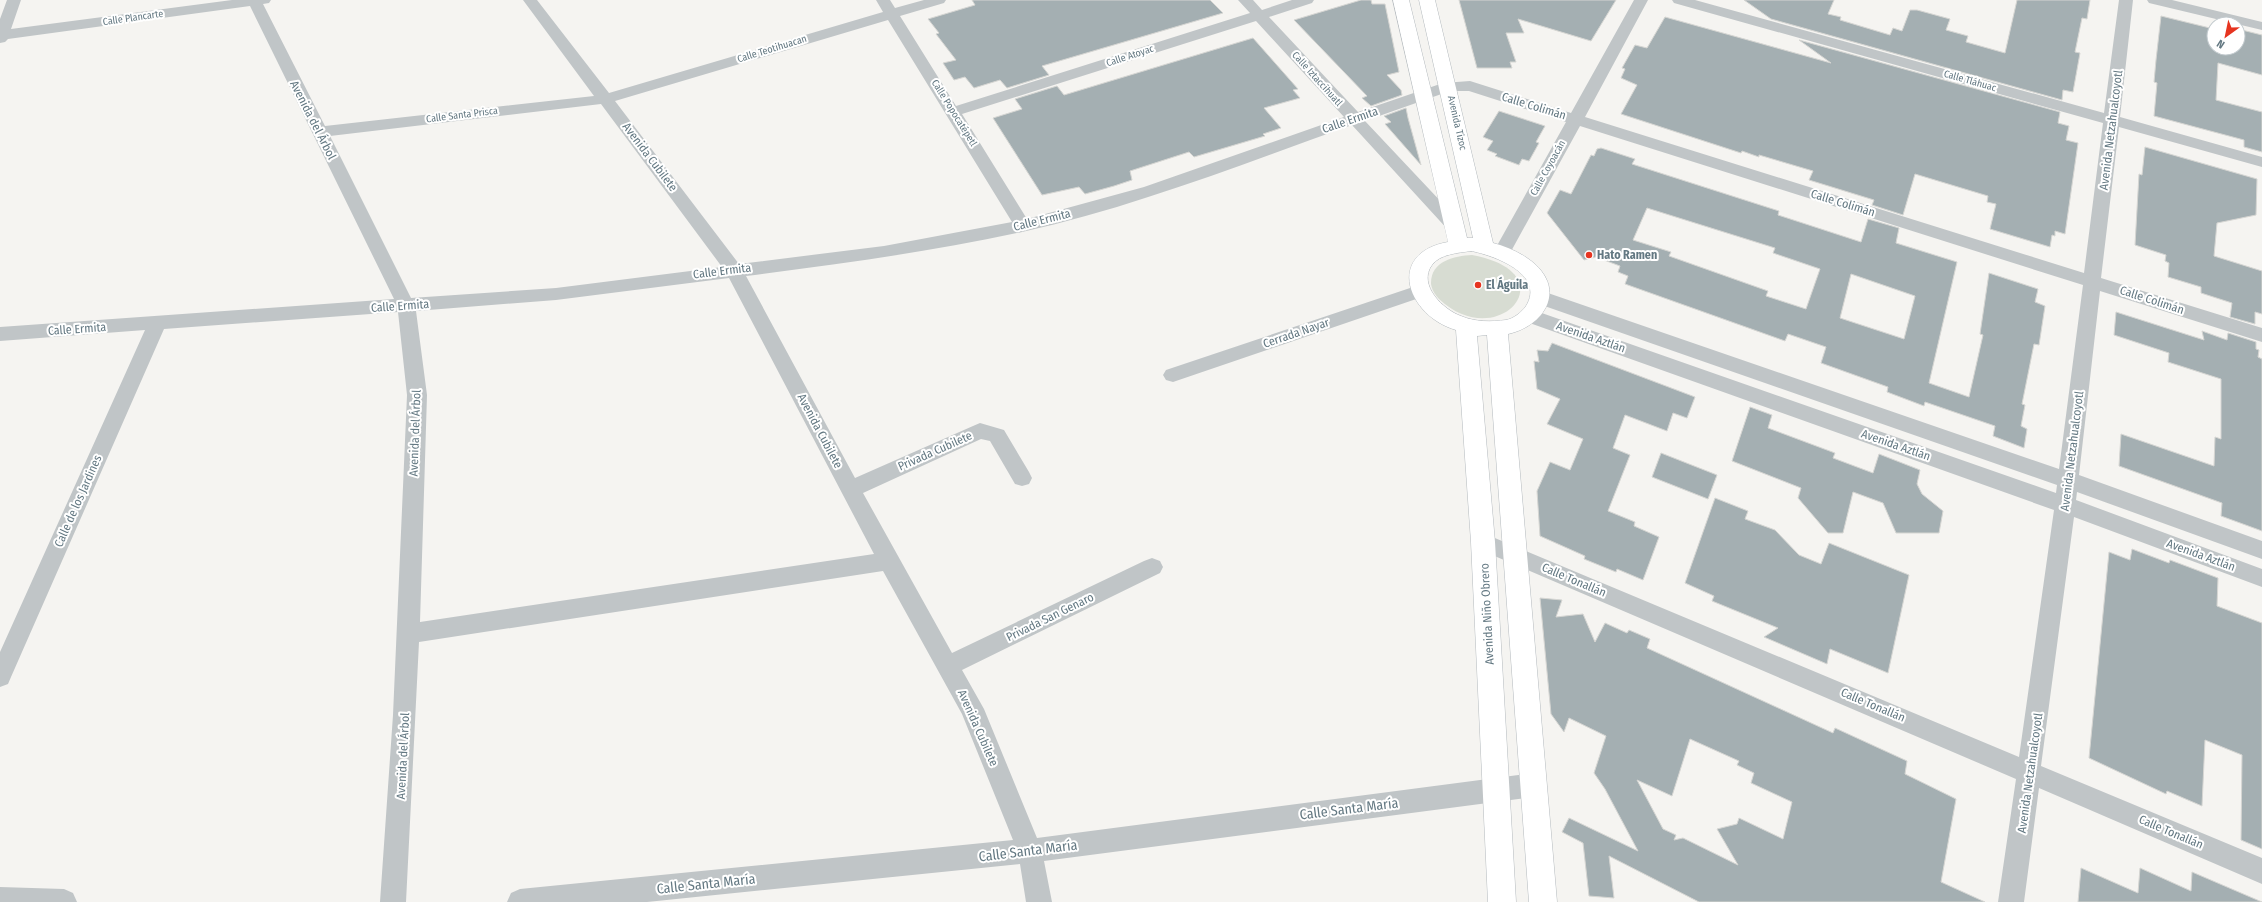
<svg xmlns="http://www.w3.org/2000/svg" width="2262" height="902" font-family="'Fira Sans Condensed',sans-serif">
	<rect width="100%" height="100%" fill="#f5f4f1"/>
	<!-- green -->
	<path fill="#d7dcd2" d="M1472,255C1570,273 1498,355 1439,299C1435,295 1431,288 1431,283C1431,261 1454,256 1472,255Z"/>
	<!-- building -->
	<g fill="#a4afb2" stroke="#d6d6d3" fill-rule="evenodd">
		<path d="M972,0H1210L1223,13L1042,66L1049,75L1007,88L1000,80L974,88L965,77L954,80L943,63L956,60L936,34L939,33L928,19L975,5Z"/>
		<path d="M1361,0H1371L1372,4H1385L1399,72L1387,75L1401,90L1402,95L1371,106L1362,98L1367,96L1294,20Z"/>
		<path d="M1459,0H1616L1591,41L1518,19L1524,33H1506L1516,62H1510L1512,68H1477Z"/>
		<path d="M1744,0H1834L1828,14L1841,17L1840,20L1890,35L1893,28L1902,31L1910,10H1917L1950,19L1946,30L1968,36L1966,42L2005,53L2017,0H2090L2087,19L2082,18L2075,52L2080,53L2073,92L2063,90L2062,100L1771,19Z"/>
		<path d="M2161,16L2214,29V48H2238V29L2262,35V75L2218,63L2216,100L2262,112V152L2244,147V140L2154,116L2157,83L2154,82L2156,60Z"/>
		<path d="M1665,17L1831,63L1799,40L2060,112L2058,123L2069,126L2066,140L2078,143L2065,234L2055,231V236L2052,235L2050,247L1990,229L1996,204L1987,202L1988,196L1915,174L1903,215L1872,205L1874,200L1809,180L1813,171L1759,155V157L1742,151L1741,153L1621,114L1637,85L1621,78L1625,69L1622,68L1635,45L1647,48Z"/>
		<path d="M1253,38L1298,89L1293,90L1300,98L1264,108L1281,128L1263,134L1265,136L1194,157L1189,152L1130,171L1132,180L1114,186L1085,194L1079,187L1042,195L993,118L1022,109L1015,99L1057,86L1064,95Z"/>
		<path d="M1406,108L1408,118L1421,165L1385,124L1391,122L1384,116Z"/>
		<path d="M1499,111L1545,126L1536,142L1539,143L1529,161L1522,159L1519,165L1495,156L1497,154L1487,150L1493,141L1483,137Z"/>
		<path d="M2145,147L2257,179L2256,215L2217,223L2214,256L2262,271V314L2255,312V324L2230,317L2232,303L2201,293V287L2168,277L2169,263L2165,261L2166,255L2135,245L2139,174L2142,175Z"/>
		<path d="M1601,148L1635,159L1632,164L1779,211L1778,215L1861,242L1868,219L1899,228L1896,243L1957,262L1929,383L1969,397L1983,335L1980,334L1989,273L2038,289L2035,302L2045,306L2039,345L2034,344L2022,404L2025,405L2021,426L2027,429L2024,448L1993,436L1995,426L1925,402L1924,406L1887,392L1888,387L1821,363L1826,347L1788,334L1785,341L1625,284L1628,276L1618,272L1620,266L1596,257L1584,260L1547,213L1560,190L1571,194L1591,155L1594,156L1597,149ZM1647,208L1775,248L1773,253L1820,269L1806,309L1766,296L1768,291L1669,256L1671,252L1633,240ZM1851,274L1915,296L1904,339L1840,318Z"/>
		<path d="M2116,312L2204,340L2202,331L2227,340L2228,333L2256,342V349L2259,350L2258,357L2262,359V531L2221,516L2222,503L2119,466L2121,434L2214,466L2215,437L2221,439V379L2168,362L2169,353L2114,335Z"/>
		<path d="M1552,343L1695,397L1687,418L1673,413L1667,431L1625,415L1613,448L1630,455L1608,511L1635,522L1634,526L1659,537L1643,580L1617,569L1616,572L1584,559L1585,556L1540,536L1537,491L1550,462L1570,470L1583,439L1547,424L1560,399L1537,389L1534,361L1539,362L1537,350L1548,351Z"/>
		<path d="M1750,407L1772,415L1768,428L1835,453L1833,458L1873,473L1879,454L1920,470L1917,484L1922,494L1943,511L1939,533H1896L1883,503L1853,492L1843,533H1828L1798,498L1801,488L1732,461Z"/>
		<path d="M1661,453L1717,475L1708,499L1652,477Z"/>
		<path d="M1715,498L1748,511L1745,519L1775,530L1799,555L1821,564L1829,543L1909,575L1888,673L1830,649L1827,664L1764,637L1778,628L1712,601L1714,596L1685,583Z"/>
		<path d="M2132,549L2169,563L2170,560L2218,578L2217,606L2262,623V849L2241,840L2242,755L2205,740L2202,806L2167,791L2166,794L2089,758L2109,552L2130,560Z"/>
		<path d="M1540,598L1562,600L1556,617L1583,614L1595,642L1605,623L1627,633L1629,630L1650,639L1647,648L1833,733L1835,728L1907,761L1905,774L1956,799L1941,882L1985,902H1699L1609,856L1614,898L1589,896L1583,843L1562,832L1569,818L1638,851L1605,789L1594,773L1606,736L1569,718L1564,732L1551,714ZM1690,739L1739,761L1737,765L1754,773L1751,783L1792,802L1783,839L1739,818L1737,824L1717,829L1738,865L1683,838L1674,840L1676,835L1663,829L1637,780L1672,796Z"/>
		<path d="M2081,868L2138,893L2140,868L2191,891L2192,872L2262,902H2078Z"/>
	</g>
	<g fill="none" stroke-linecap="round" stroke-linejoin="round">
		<defs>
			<path id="secondary" d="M1393,0H1409L1467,238H1473L1419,0H1435L1493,243C1508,247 1524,254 1536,265C1566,294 1541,327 1508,334L1557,902H1529L1487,335L1477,336L1495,542L1516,902H1488L1471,542L1456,330C1407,316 1385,253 1448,242ZM1471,251C1493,255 1546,274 1526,306C1522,312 1513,319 1506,320C1491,322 1475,322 1461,316C1444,310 1417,285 1432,265C1440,254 1458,253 1471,251Z"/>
		</defs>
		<!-- secondary casing -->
		<use href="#secondary" stroke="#b4babe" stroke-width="1"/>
		<!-- minor -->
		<g fill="#c0c5c7" fill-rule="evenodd">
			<path d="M7,0H21L11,29L232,0H271L269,3L263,4L325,126L594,96L523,0H537L609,93L883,12L876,0H890L895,8L924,0H946L944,3L900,16L956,106L1250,13L1238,0H1253L1262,10L1292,0H1314L1312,3L1269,17L1358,112L1443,83L1470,81L1571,113L1634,0H1648L1585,117L2084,273L2103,123L1674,3L1672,0H1695L2104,113L2119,0H2133L2120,117L2262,157V167L2119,127L2101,278L2262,328V342L2100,291L2079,475L2262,541V559L2077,492L2076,500L2262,569V587L2074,517L2041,766L2262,858V884L2039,788L2024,902H1998L2016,779L1476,548L1472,542L1476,536L1483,533L1490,536L2019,757L2054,510L1524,321L1521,316L1524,311L1530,309L1536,311L2056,493L2057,485L1533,302L1530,297L1533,292L1539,291L1545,292L2059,469L2083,285L1580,126L1509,255L1503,257L1497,255L1494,251L1566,122L1469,91H1450L1365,121L1462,224L1465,228L1462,232L1456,234L1450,232L1352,125C1243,164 1135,207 1022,232C931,252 838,264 746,276L855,478L973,426L980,423L1004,430L1029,472L1032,478L1029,484L1022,486L1015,484L990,441L981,439L863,493L952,653L1144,561L1152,558L1160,561L1163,567L1160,573L962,670L984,709L1037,838L1534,773L1543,777L1546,785L1543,793L1534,797L1044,861L1052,902H1026L1020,864L647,902H507L511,893L520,889L1013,840L962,714L883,571L419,642L406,902H380L393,715L407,395L398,312L164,329L11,677L8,684L0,687V652L145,330L0,341V327L394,299L250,6L8,39L5,42L0,43V19ZM888,20L1012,222L884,246L739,264L615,101ZM1256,21L1344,117L1144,187L1027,219L962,114ZM601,104L722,267L556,288L411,298L330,136ZM729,278L874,554L420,622L427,395L416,311L556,300Z"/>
			<path d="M2147,0H2172L2262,22V30L2149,3Z"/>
			<path d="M1419,285L1425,286L1428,291L1425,296L1173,382L1166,380L1163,375L1166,370Z"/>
			<path d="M0,887L64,889L73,893L77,902H0Z"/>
		</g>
		<!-- secondary -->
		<use href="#secondary" fill="#fff" fill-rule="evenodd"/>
	</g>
	<!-- markers -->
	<g fill="#e63420" stroke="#fff" stroke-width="1.5">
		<circle cx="1589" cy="255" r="4"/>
		<circle cx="1478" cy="285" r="4"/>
	</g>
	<g text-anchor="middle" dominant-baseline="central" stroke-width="4" stroke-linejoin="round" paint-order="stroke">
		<!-- far-street labels -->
		<g font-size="10" fill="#637882" stroke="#fff">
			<text transform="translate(133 18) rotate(-8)">Calle Plancarte</text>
			<text transform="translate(772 49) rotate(-17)">Calle Teotihuacan</text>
			<text transform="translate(1130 56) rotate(-18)">Calle Atoyac</text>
			<text transform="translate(1317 79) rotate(48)">Calle Iztaccíhuatl</text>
			<text transform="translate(1970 81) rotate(16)">Calle Tláhuac</text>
			<text transform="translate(954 113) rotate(58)">Calle Popocatépetl</text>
			<text transform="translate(462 115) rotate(-7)">Calle Santa Prisca</text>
			<text transform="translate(1457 123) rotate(77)">Avenida Tizoc</text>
			<text transform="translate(1548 168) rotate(-61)">Calle Coyoacán</text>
		</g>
		<!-- street labels -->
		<g font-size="12" fill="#637882" stroke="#fff">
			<text transform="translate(1534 106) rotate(17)">Calle Colimán</text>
			<text transform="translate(313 120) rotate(63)">Avenida del Árbol</text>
			<text transform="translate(1350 120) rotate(-19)">Calle Ermita</text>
			<text transform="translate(2111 130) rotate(-83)">Avenida Netzahualcoyotl</text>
			<text transform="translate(650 157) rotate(53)">Avenida Cubilete</text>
			<text transform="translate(1843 203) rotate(17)">Calle Colimán</text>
			<text transform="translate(1042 220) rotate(-14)">Calle Ermita</text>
			<text transform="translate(722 271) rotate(-7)">Calle Ermita</text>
			<text transform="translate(2152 300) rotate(18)">Calle Colimán</text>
			<text transform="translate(400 306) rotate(-4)">Calle Ermita</text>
			<text transform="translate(77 329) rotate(-4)">Calle Ermita</text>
			<text transform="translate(1296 333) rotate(-19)">Cerrada Nayar</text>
			<text transform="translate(1591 337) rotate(19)">Avenida Aztlán</text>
			<text transform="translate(820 431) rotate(62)">Avenida Cubilete</text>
			<text transform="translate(415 433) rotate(-88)">Avenida del Árbol</text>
			<text transform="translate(1896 445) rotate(19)">Avenida Aztlán</text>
			<text transform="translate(935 451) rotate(-24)">Privada Cubilete</text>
			<text transform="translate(2072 451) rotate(-83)">Avenida Netzahualcoyotl</text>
			<text transform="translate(78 501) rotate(-66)">Calle de los Jardines</text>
			<text transform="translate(2201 555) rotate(20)">Avenida Aztlán</text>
			<text transform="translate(1574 580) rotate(23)">Calle Tonallán</text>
			<text transform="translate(1487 614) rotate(-93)">Avenida Niño Obrero</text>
			<text transform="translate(1050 617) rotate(-26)">Privada San Genaro</text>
			<text transform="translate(1873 705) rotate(23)">Calle Tonallán</text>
			<text transform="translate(978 728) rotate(66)">Avenida Cubilete</text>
			<text transform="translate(403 756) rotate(-87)">Avenida del Árbol</text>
			<text transform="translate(2030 773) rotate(-82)">Avenida Netzahualcoyotl</text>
			<text transform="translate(2171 832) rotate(23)">Calle Tonallán</text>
		</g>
		<!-- poi labels -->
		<g font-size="12" font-weight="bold" fill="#637882" stroke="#fff" text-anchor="start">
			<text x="1597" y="255">Hato Ramen</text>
			<text x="1486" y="285">El Águila</text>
		</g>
		<!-- near-street labels -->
		<g font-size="14" fill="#637882" stroke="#fff">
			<text transform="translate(1349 809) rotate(-7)">Calle Santa María</text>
			<text transform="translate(1028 851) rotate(-7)">Calle Santa María</text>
			<text transform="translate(706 884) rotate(-6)">Calle Santa María</text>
		</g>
	</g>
	<!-- north arrow -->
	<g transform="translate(2226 36) rotate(213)"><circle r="19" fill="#ffffff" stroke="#c1c9cd"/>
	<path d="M0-3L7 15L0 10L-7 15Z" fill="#e63420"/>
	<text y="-6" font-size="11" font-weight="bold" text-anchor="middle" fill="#637882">N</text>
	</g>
</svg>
